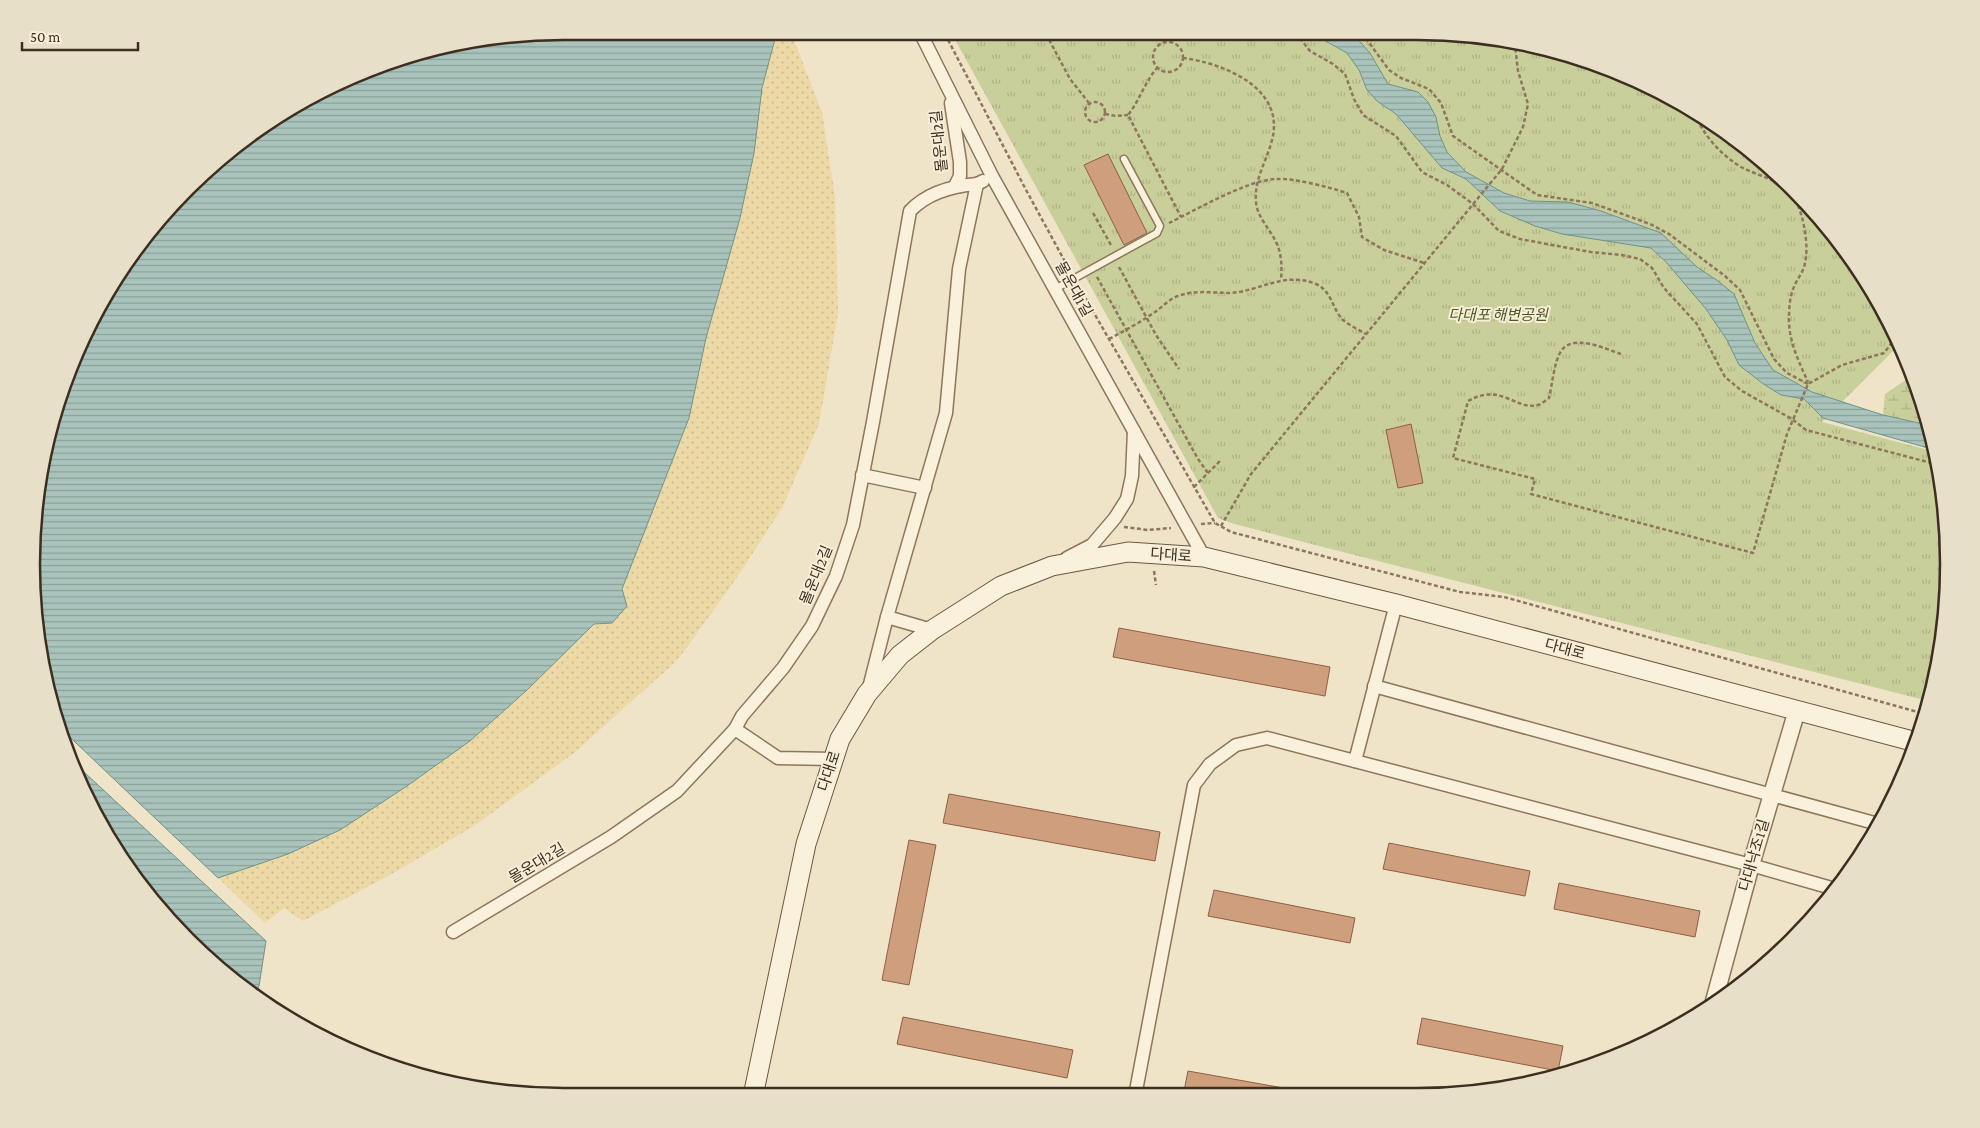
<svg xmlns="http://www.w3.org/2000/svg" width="1980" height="1128" font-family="'Crimson Pro','Noto Sans KR',serif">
	<defs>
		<pattern id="wetland-marsh" width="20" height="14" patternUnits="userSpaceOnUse" patternTransform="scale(1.25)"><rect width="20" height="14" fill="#c9cf9b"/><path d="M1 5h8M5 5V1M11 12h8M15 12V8" fill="none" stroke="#aeb285"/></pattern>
		<pattern id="sand-dots" width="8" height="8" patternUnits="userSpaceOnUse" patternTransform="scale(1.25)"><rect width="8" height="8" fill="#ecd9a5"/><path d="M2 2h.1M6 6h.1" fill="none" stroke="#cbbb8e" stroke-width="1.8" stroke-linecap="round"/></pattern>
		<pattern id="park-tufts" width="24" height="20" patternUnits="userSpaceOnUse" patternTransform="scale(1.25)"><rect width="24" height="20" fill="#c9cf9b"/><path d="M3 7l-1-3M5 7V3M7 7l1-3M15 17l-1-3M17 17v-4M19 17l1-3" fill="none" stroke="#aeb285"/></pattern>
		<pattern id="water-rules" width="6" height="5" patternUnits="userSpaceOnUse" patternTransform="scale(1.25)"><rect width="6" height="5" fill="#a9c4bc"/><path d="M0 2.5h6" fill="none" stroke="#8ba098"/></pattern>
	</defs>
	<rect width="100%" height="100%" fill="#f0e4c8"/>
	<!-- wetland -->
	<path fill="url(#wetland-marsh)" d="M1913,375L1928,425L1883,415L1885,394Z"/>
	<!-- sand -->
	<path fill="url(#sand-dots)" d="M779,35H792L822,112L835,197L838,313L819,424L782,508L738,576L682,654L671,666L574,753L474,826L388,876L303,921L284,908L265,923L218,878L288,854L340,830L407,786L470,741L527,690L594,624L612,623L626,606L622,590L689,418L706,338L740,218L754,153L762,88L775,39Z"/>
	<!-- park -->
	<path fill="url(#park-tufts)" d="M1451,32L1587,59L1712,121L1793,187L1859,268L1900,344L1822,422L1936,452L1938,460L1949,564L1939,668L1928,701L1327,548L1231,523L1218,518L952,34Z"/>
	<!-- water -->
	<g fill="url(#water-rules)" stroke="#6f938a">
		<path d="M1315,33H1352L1370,53L1388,84L1418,92L1428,102L1436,117L1440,136L1447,152L1466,172L1504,193L1530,201L1568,202L1601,211L1661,233L1697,267L1718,281L1734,294L1755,343L1773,370L1812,392L1883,415L1928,425L1935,450L1823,418L1804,399L1781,395L1762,383L1739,365L1727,340L1706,309L1666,262L1651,248L1562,234L1535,226L1500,211L1466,179L1442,168L1396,114L1377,101L1367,90L1359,70L1347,53L1320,38Z"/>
		<path d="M779,35L775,39L762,88L754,153L740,218L706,338L689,418L622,589L627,606L612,623L594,624L527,690L470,741L407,786L340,830L288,854L218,878L56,724L41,668L31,564L49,426L86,329L121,268L187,187L240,141L328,86L393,59L494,36Z"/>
		<path d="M70,759L266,941L259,986L254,996L213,964L142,889L102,830Z"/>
	</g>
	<!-- building -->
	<g fill="#cf9f7d" stroke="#8d5f41">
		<path d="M1108,154L1147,233L1124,245L1084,165Z"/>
		<path d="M1411,424L1423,483L1398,488L1386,430Z"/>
		<path d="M1119,628L1330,667L1325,696L1113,657Z"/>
		<path d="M949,794L1160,832L1155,861L943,823Z"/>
		<path d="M909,840L936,845L909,985L882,980Z"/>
		<path d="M1389,843L1530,871L1525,896L1383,869Z"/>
		<path d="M1559,883L1700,911L1695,937L1554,909Z"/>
		<path d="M1214,890L1355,918L1350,943L1208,916Z"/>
		<path d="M903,1017L1073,1050L1067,1078L897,1044Z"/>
		<path d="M1422,1018L1563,1046L1558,1071L1417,1044Z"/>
		<path d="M1188,1071L1289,1089V1096H1183Z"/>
	</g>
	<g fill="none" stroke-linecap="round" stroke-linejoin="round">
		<defs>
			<path id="service" d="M1055,289L1157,233L1160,226L1124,159"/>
			<g id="minor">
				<path d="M921,34L992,176L1204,557"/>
				<path d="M951,103L960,162V176L955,186"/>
				<path d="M862,475L925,488"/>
				<path d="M1067,558L1092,545L1115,518L1127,499L1132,476L1134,431"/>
				<path d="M887,617L946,413L959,269L977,184L983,181"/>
				<path d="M1374,686L1878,824"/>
				<path d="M869,688L887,617L932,630"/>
				<path d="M735,729L778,758L833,759"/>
				<path d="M1355,761L1396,604"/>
				<path d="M453,932L611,837L677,791L735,729L742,716L783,668L812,626L836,576L853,525L873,422L910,211C927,193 951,186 977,184"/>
				<path d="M1135,1096L1194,785L1210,764L1236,745L1267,738L1751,865L1835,889"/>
			</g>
			<path id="tertiary" d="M1714,1001L1751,865L1797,710"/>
			<path id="secondary" d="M753,1096L806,844L840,739L867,694L900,655L932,630L1001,586L1052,566L1128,552L1204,557L1396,604L1916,742"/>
		</defs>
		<!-- service casing -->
		<use href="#service" stroke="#8d765c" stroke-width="9"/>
		<!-- minor casing -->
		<use href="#minor" stroke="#8d765c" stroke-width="15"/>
		<!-- tertiary casing -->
		<use href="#tertiary" stroke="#8d765c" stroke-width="19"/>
		<!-- secondary casing -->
		<use href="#secondary" stroke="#6f573f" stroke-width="21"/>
		<!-- path -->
		<g stroke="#8d765c" stroke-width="2.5" stroke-dasharray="4 2.5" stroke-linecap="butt">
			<path d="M1162,33L1165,43"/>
			<path d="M1296,33L1310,51L1333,64L1345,74L1354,99L1363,115L1396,136L1422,172L1447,185L1473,204L1499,231L1520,239L1552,245L1591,252L1622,255L1640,259L1652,268L1664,288L1697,324L1725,377L1742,391L1792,419L1806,430L1939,465"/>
			<path d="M1362,33L1389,70L1401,78L1429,89L1441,103L1453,136L1537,195L1592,203L1650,224L1669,234L1725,276L1740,290L1774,359L1787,373L1808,384"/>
			<path d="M945,34L1025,188L1069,269"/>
			<path d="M1046,34L1070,79L1089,103"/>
			<circle cx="1168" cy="57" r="15"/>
			<path d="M1183,58C1223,63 1286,88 1272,140C1267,161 1254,178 1256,202C1257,217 1270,229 1276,242C1282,254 1282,267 1281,280"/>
			<path d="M1158,67C1145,81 1140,100 1128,115L1181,217"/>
			<circle cx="1095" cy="112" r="10"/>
			<path d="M1695,113C1702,134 1721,155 1741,167C1760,177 1787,181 1797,203C1804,219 1809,246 1805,263C1804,271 1797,279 1794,287C1790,295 1789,308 1789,317C1788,340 1799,362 1808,382"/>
			<path d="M1105,114L1116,116L1128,115"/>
			<path d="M1093,213L1111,245"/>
			<path d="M1169,223C1196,210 1247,180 1276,179C1295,178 1328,187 1347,193L1359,217L1362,237L1384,250L1424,263"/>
			<path d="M1119,267L1156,335L1179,369"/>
			<path d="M1097,277L1198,459L1208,473"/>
			<path d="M1079,287L1215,523L1231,532L1460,592L1504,597L1925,714"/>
			<path d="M1109,339C1124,331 1139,323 1152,314C1162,308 1169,298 1181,295C1197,290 1214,293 1230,293C1261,291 1284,271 1316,284C1332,291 1332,309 1343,320C1349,325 1359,330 1366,334"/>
			<path d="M1621,354C1606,349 1570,332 1560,353C1554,364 1552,385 1549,398C1546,400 1542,404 1538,405C1516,411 1501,382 1468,401L1453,458L1535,479L1531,494L1753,553L1787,434L1808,384L1842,365L1884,353L1896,337"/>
			<path d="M1194,487L1220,461"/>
			<path d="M1201,524L1215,523"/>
			<path d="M1221,526L1251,474L1502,169L1523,127L1528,104L1518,71L1515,45"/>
			<path d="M1124,527L1148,530L1171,528"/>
			<path d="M1154,571L1156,585"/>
		</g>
		<!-- service -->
		<use href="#service" stroke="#faf1dc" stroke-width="6"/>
		<!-- minor -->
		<use href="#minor" stroke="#faf1dc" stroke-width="12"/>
		<!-- tertiary -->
		<use href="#tertiary" stroke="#faf1dc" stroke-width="16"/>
		<!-- secondary -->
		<use href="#secondary" stroke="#faf1dc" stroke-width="19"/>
	</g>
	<g text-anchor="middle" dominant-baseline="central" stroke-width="4" stroke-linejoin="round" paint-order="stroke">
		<!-- street labels -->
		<g font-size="15" fill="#3d2e20" stroke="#f7eed8">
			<text transform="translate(939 141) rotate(-96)">몰운대2길</text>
			<text transform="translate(1074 289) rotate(61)">몰운대1길</text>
			<text transform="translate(1171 555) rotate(4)">다대로</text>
			<text transform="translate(816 575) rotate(-68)">몰운대2길</text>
			<text transform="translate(1565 649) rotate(15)">다대로</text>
			<text transform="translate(829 771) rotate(-72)">다대로</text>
			<text transform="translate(1754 855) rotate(-74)">다대낙조1길</text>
			<text transform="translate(537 863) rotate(-31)">몰운대2길</text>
		</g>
		<!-- park labels -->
		<g font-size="15" font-style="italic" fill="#4d5a26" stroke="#f7eed8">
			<text x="1498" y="315">다대포 해변공원</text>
		</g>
	</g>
	<!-- crop -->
	<path d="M0 0H1980V1128H0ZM564 40H1416A524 524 0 0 1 1940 564V564A524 524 0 0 1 1416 1088H564A524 524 0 0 1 40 564V564A524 524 0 0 1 564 40Z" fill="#e8dfc9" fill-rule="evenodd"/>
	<path fill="none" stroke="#3d2e20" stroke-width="2.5" d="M564 40H1416A524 524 0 0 1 1940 564V564A524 524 0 0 1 1416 1088H564A524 524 0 0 1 40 564V564A524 524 0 0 1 564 40Z"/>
	<!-- scale -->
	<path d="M22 42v8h116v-8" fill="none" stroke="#3d2e20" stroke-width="2.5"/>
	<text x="30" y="42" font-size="15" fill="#3d2e20" stroke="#f7eed8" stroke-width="4" paint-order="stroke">50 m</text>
</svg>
